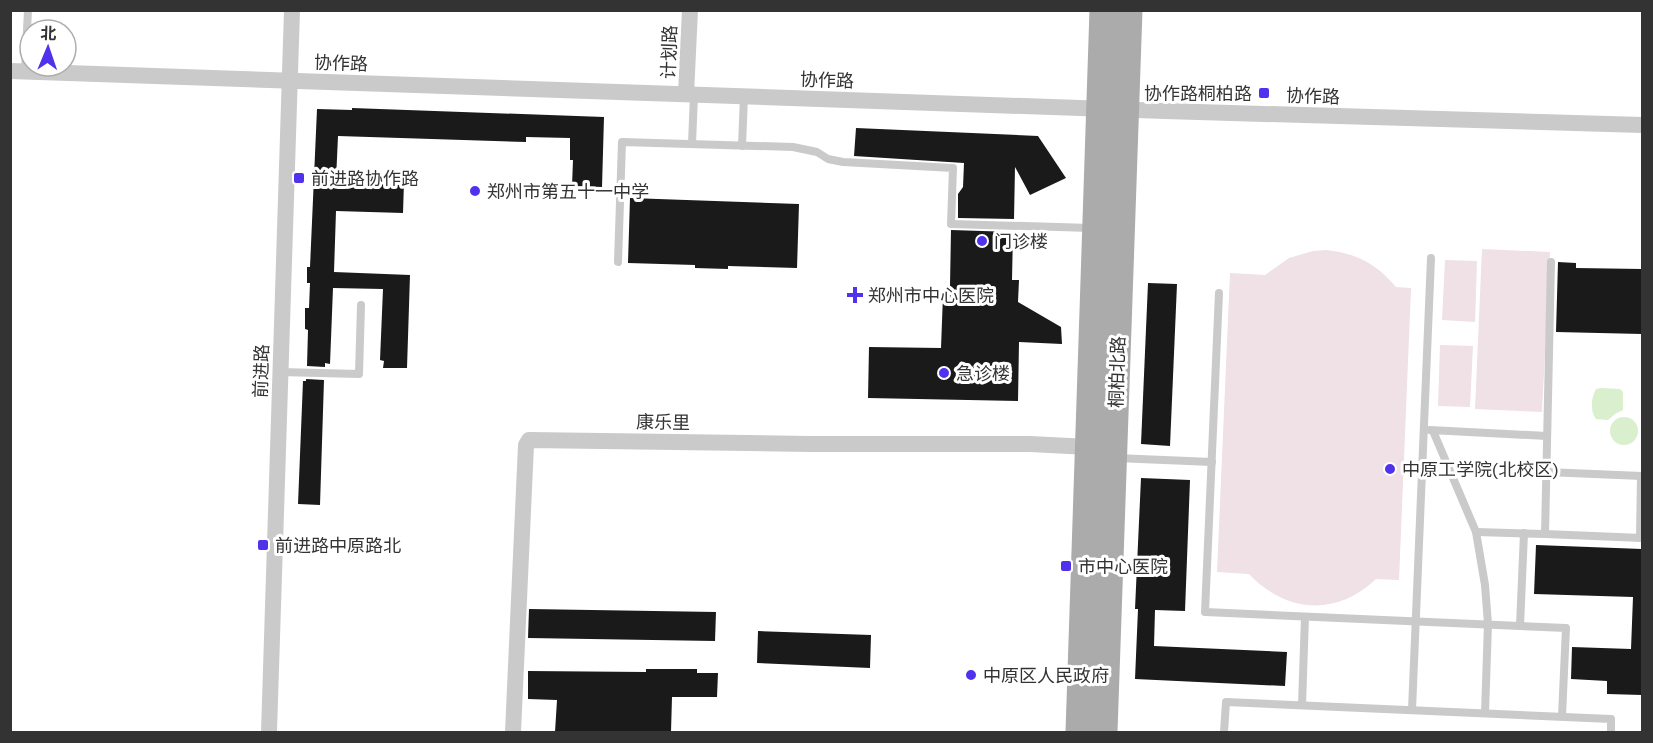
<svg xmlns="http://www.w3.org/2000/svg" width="1653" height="743" font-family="'Work Sans','Noto Sans SC',sans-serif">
	<rect width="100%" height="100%" fill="#fff"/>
	<!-- green -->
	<g fill="#efe1e5">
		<path d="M1482,249L1550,252L1542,412L1475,409Z"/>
		<path d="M1326,250C1356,253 1377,264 1396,287L1411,288L1399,580L1376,579C1336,617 1286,613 1249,574L1217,572L1230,273L1265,275L1289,258L1313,251Z"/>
		<path d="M1445,260L1477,261L1475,322L1442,320Z"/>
		<path d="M1440,345L1473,346L1470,407L1438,406Z"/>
	</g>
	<!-- water -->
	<g fill="#daefcd">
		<path d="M1601,388L1620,389L1623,392V410L1615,414L1608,420L1596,419C1590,411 1591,398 1596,389Z"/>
		<circle cx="1624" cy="431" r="14"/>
	</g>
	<!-- building -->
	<g fill="#1a1a1a">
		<path d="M352,108L604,117L602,187L572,186L573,160H570V138L526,137V142L338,136L336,180L372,181V174H388V182H404L403,213L336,211L334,272L410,275L407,368H383L384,361L380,360L383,289L333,288L330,364L325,363V367L307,366L308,330L305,329V308H309L310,283H307V267H310L317,109L352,110Z"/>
		<path d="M856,128L1038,136L1066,178L1030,195L1015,167L1014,219L958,218V194L963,187L964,163L854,156Z"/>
		<path d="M630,198L799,204L797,268L728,266V269L695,268V265L628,263Z"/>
		<path d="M951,230L1013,232L1012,280H1019L1018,302L1061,327L1062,344L1019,342L1018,401L868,398L869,347L941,348L943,295L950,286Z"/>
		<path d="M1558,262L1576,263V268L1642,269V334L1556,332Z"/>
		<path d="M1148,283L1177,284L1170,446L1141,444Z"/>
		<path d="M306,379L324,380L320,505L298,504L303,381H306Z"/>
		<path d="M1141,478L1190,480L1185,611L1155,610L1154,646L1287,652L1285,686L1135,679L1138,609H1135Z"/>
		<path d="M1536,545L1642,549V695L1607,694V681L1571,679L1572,647L1631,649L1633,597L1534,594Z"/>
		<path d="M529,609L716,612L715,641L528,638Z"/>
		<path d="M758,631L871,635L870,668L757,663Z"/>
		<path d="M646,669H697V673H718L717,697H672L671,732H555L557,700L528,699V671L646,672Z"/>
	</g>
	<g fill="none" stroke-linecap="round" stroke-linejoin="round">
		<!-- service -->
		<g stroke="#cacaca" stroke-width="8">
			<path d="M25,71L28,10"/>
			<path d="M692,144L694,95"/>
			<path d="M742,146L744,96"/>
			<path d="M618,262L622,142L793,147L817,152L828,159L843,162L953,168L951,224L1091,228"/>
			<path d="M1219,293L1205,612L1520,626L1524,533"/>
			<path d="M280,372L359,374L361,305"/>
			<path d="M1430,430L1547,436"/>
			<path d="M1433,431L1476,532L1485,585L1488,624L1485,713"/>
			<path d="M1116,458L1212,462"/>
			<path d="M1546,472L1642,476"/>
			<path d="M1476,532L1545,534L1551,262"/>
			<path d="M1545,534L1642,538"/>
			<path d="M1640,538L1641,476"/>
			<path d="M1520,626L1566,628L1562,716"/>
			<path d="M1302,705L1305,617"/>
			<path d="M1412,710L1431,258"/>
			<path d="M1224,732L1226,702L1611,719V732"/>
		</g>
		<!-- minor -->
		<g stroke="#cacaca" stroke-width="16">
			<path d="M10,71L1165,111L1642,125"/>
			<path d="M686,94L690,10"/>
			<path d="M269,732L292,10"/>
			<path d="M513,732L526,445L529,440L810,444H1030L1089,447"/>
		</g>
		<!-- primary -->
		<g stroke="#ababab" stroke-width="27">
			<path d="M1079,732L1103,10"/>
			<path d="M1104,732L1129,10"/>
		</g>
	</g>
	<!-- markers -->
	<g fill="#5032ec" stroke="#fff" stroke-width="2">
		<rect x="1258" y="87" width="12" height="12" rx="3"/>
		<rect x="293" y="172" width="12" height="12" rx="3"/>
		<circle cx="475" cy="191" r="6"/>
		<circle cx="982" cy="241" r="6"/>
		<path d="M852 286h6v6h6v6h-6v6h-6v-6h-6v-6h6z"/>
		<circle cx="944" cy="373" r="6"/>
		<circle cx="1390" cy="469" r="6"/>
		<rect x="257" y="539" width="12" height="12" rx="3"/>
		<rect x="1060" y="560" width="12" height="12" rx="3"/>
		<circle cx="971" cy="675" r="6"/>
	</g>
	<g text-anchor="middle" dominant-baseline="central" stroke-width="6" stroke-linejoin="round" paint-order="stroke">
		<!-- street labels -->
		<g font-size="18" fill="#333" stroke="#fff">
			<text transform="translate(669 52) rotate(-88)">计划路</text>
			<text transform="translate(341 63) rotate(2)">协作路</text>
			<text transform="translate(827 80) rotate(2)">协作路</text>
			<text transform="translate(1313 96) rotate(2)">协作路</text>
			<text transform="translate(261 371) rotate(-88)">前进路</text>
			<text transform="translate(1117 372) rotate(-88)">桐柏北路</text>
			<text transform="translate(663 422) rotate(1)">康乐里</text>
		</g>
		<!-- poi labels -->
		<g font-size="18" fill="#333" stroke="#fff" text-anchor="start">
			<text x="1252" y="93" text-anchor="end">协作路桐柏路</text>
			<text x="311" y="178">前进路协作路</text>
			<text x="487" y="191">郑州市第五十一中学</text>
			<text x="994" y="241">门诊楼</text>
			<text x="868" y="295">郑州市中心医院</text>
			<text x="956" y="373">急诊楼</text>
			<text x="1402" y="469">中原工学院(北校区)</text>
			<text x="275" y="545">前进路中原路北</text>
			<text x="1078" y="566">市中心医院</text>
			<text x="983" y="675">中原区人民政府</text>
		</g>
	</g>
	<!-- border -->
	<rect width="1653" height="743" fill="none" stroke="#333333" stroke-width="24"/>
	<!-- north arrow -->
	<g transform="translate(48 48) rotate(2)"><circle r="28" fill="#ffffff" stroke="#adadad" stroke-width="1.5"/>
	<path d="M0-4.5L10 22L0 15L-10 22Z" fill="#5032ec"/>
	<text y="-9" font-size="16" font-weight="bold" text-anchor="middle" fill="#333333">北</text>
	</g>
</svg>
